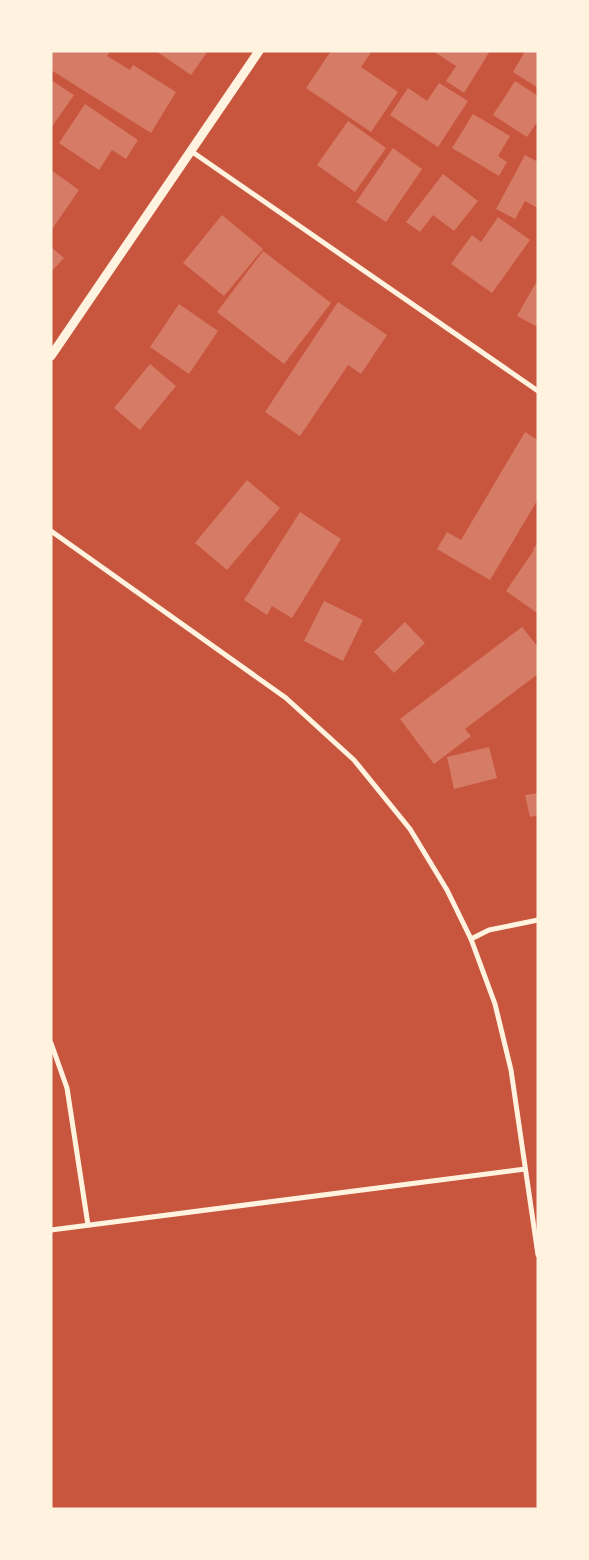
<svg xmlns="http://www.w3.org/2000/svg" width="589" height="1560" font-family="Lato,sans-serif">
	<rect width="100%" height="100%" fill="#c8553d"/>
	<!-- building -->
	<g fill="#d67c66">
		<path d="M51,51H110L107,56L130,70L133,65L176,92L151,133L51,70Z"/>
		<path d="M156,51H208L191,75Z"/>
		<path d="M331,51H372L361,67L398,92L371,132L306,88Z"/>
		<path d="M433,51H490L464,93L446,81L456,66Z"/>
		<path d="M525,51H538V88L513,72Z"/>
		<path d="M51,80L74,95L51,128Z"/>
		<path d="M515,81L538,96V121L527,137L493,115Z"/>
		<path d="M439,83L468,101L438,147L390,115L408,88L427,101Z"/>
		<path d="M85,104L138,140L126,159L112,150L99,170L59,143Z"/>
		<path d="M473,114L510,136L498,156L507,162L499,176L452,148Z"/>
		<path d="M348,121L386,148L355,192L317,165Z"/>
		<path d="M393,148L422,169L386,222L356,202Z"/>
		<path d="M525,155L538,162V208L525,201L515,219L496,209Z"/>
		<path d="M51,170L79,190L53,228L51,226Z"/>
		<path d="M443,174L478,201L454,231L433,215L420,232L406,222Z"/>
		<path d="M222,215L263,249L224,296L183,263Z"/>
		<path d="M498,217L530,240L492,293L451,264L472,235L481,242Z"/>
		<path d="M51,247L64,258L51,272Z"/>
		<path d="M263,251L331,303L284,364L217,312Z"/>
		<path d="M538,279V327L517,316Z"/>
		<path d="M338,302L387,335L361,374L348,365L300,436L265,412Z"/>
		<path d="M179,304L218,331L189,374L150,347Z"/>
		<path d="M150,364L176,386L140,430L114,408Z"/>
		<path d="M525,432L538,440V499L490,580L437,549L447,532L461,540Z"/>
		<path d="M247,480L280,508L227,570L195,543Z"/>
		<path d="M300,512L341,539L292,618L272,606L267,615L244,600Z"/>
		<path d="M538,543V611L537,613L506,591L534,550L533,549Z"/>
		<path d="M324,601L363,620L343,661L304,641Z"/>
		<path d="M405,622L425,643L394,673L374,652Z"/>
		<path d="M522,627L538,647V674L465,729L471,736L434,764L400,719Z"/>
		<path d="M489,747L497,778L454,789L447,757Z"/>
		<path d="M538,793V815L530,817L525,795Z"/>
	</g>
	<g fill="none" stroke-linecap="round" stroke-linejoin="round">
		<!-- minor -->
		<g stroke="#fff3e0" stroke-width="5">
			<path d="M191,151L538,391"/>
			<path d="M51,531L286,698L354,760L410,829L447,890L471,939L495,1004L511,1070L538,1255"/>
			<path d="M471,939L489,930L538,920"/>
			<path d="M51,1043L67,1088L88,1225"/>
			<path d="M51,1230L525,1169"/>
		</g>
		<!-- tertiary -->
		<path stroke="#fff3e0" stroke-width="9" d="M51,356L259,51"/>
	</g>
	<!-- border -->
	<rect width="589" height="1560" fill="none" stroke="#fff3e0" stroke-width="105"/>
</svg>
